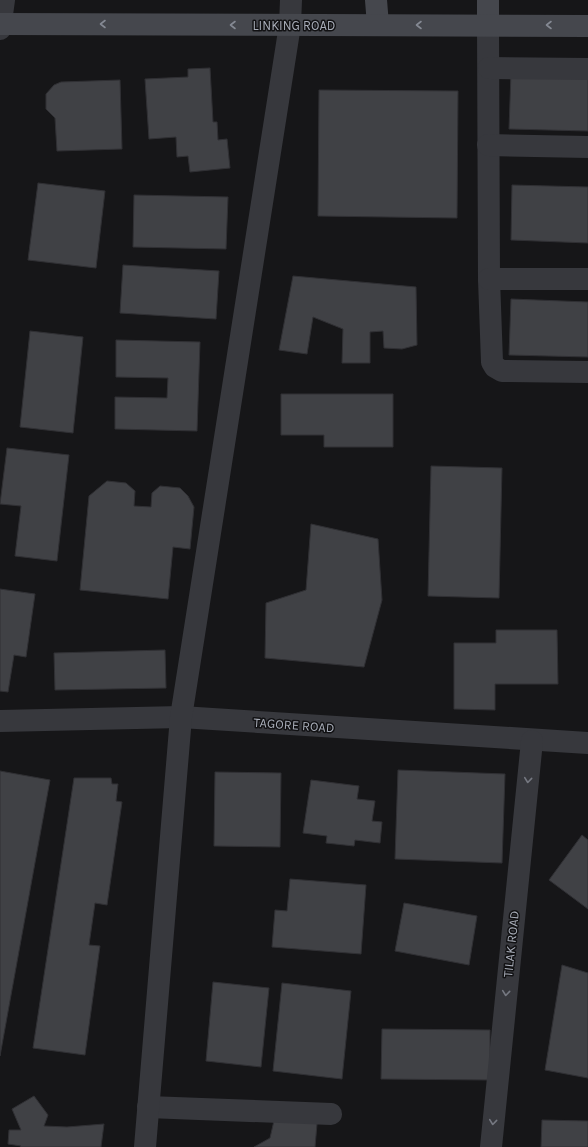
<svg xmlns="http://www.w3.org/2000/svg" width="588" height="1147" font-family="Karla,sans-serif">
	<rect width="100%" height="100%" fill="#161618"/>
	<!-- building -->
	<g fill="#404145" stroke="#303034">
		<path d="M210,68L213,122H217L218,140L227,139L230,168L190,172L188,156L177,157L176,137L149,139L145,79L188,77V69Z"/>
		<path d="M511,73L588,76V131L509,129Z"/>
		<path d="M120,80L122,149L57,151L55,118L46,109V94L54,85L61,82Z"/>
		<path d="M319,90L458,91L457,218L318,216Z"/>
		<path d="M38,183L105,191L96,268L28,260Z"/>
		<path d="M512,185L588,187V243L511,240Z"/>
		<path d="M134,195L228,197L226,249L133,247Z"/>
		<path d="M123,265L219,271L216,319L120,313Z"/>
		<path d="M293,276L416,287L417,345L402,349L384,348L383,331L370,332V363H342L343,329L313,317L307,354L279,350Z"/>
		<path d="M511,299L588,302V357L509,355Z"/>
		<path d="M30,331L83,337L73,433L20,427Z"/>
		<path d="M116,340L200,342L197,431L115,429V397L167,398L168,378L116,377Z"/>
		<path d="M281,394H393V447H324V435H281Z"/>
		<path d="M7,448L69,455L57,561L15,556L21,506L0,504Z"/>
		<path d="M431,466L502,468L499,598L428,596Z"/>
		<path d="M107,481L126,483L135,491L134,506L151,507L152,493L160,486L180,488L188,496L194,507L190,549L173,547L168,599L80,590L89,496Z"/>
		<path d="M311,524L378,539L382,600L364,667L265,658L266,603L306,590Z"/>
		<path d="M0,589L35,594L26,657L14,655L8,692L0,691Z"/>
		<path d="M496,630H557L558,684H495V710L454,709V643H496Z"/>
		<path d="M165,650L166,688L55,690L54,653Z"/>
		<path d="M398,770L505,774L502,863L395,859Z"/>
		<path d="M0,771L50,780L0,1056Z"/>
		<path d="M215,772L281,773L280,847L214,846Z"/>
		<path d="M74,778H111L112,784H118L116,801L122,802L107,905L95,903L89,945L100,946L85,1055L33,1048Z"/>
		<path d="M311,780L359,786L357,799L375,801L372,821L382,822L380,843L355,840L354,846L326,843L327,836L303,833Z"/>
		<path d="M582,835L588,840V909L549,880Z"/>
		<path d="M290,879L366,885L361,954L272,947L275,910L287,911Z"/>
		<path d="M404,903L477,916L469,965L395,951Z"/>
		<path d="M562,965L588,973V1078L545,1070Z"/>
		<path d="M213,982L269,988L261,1067L206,1061Z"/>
		<path d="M282,983L351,991L342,1079L273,1071Z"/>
		<path d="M382,1029L490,1030V1080L381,1079Z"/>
		<path d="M34,1096L48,1115L44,1126L67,1127L104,1124L101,1147H20L21,1146L8,1144L9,1130H21L12,1109Z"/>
		<path d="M276,1112L317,1124L315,1147H254L270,1138Z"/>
		<path d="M542,1120L588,1121V1147H541Z"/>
	</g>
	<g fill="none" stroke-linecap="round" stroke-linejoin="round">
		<!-- minor -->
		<g stroke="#37383d" stroke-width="22">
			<path d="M488,25L489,279L492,362L495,367L502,371L588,372"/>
			<path d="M0,29L4,0"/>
			<path d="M489,68L588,69"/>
			<path d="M488,145L588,147"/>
			<path d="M489,279H588"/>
			<path d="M0,721L181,717L588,743"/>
			<path d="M148,1107L331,1114"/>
			<path d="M145,1147L181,717L290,25L291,0"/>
			<path d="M491,1147L532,741"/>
		</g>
		<!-- secondary -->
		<g stroke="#45474d" stroke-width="22">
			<path d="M376,0L378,25"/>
			<path d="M488,0V25"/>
			<path d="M0,24L588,26"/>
		</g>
	</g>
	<!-- one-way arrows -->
	<defs><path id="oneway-chevron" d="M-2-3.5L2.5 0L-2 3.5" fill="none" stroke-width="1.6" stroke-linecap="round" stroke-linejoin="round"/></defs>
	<g stroke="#858993">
		<use href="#oneway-chevron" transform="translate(103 24) rotate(-180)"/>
		<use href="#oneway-chevron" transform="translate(233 25) rotate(-180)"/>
		<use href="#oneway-chevron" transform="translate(419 25) rotate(-180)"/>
		<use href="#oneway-chevron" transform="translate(549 25) rotate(-180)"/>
	</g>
	<g stroke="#757881">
		<use href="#oneway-chevron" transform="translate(528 780) rotate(96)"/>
		<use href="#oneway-chevron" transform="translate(506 993) rotate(96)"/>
		<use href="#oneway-chevron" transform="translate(493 1122) rotate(96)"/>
	</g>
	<g text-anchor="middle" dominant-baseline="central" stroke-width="3" stroke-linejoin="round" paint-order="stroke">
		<!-- street labels -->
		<g font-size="13" fill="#a8adb8" stroke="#111113">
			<text x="294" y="25">LINKING ROAD</text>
			<text transform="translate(294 725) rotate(4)">TAGORE ROAD</text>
			<text transform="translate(511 944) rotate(-84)">TILAK ROAD</text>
		</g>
	</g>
</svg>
